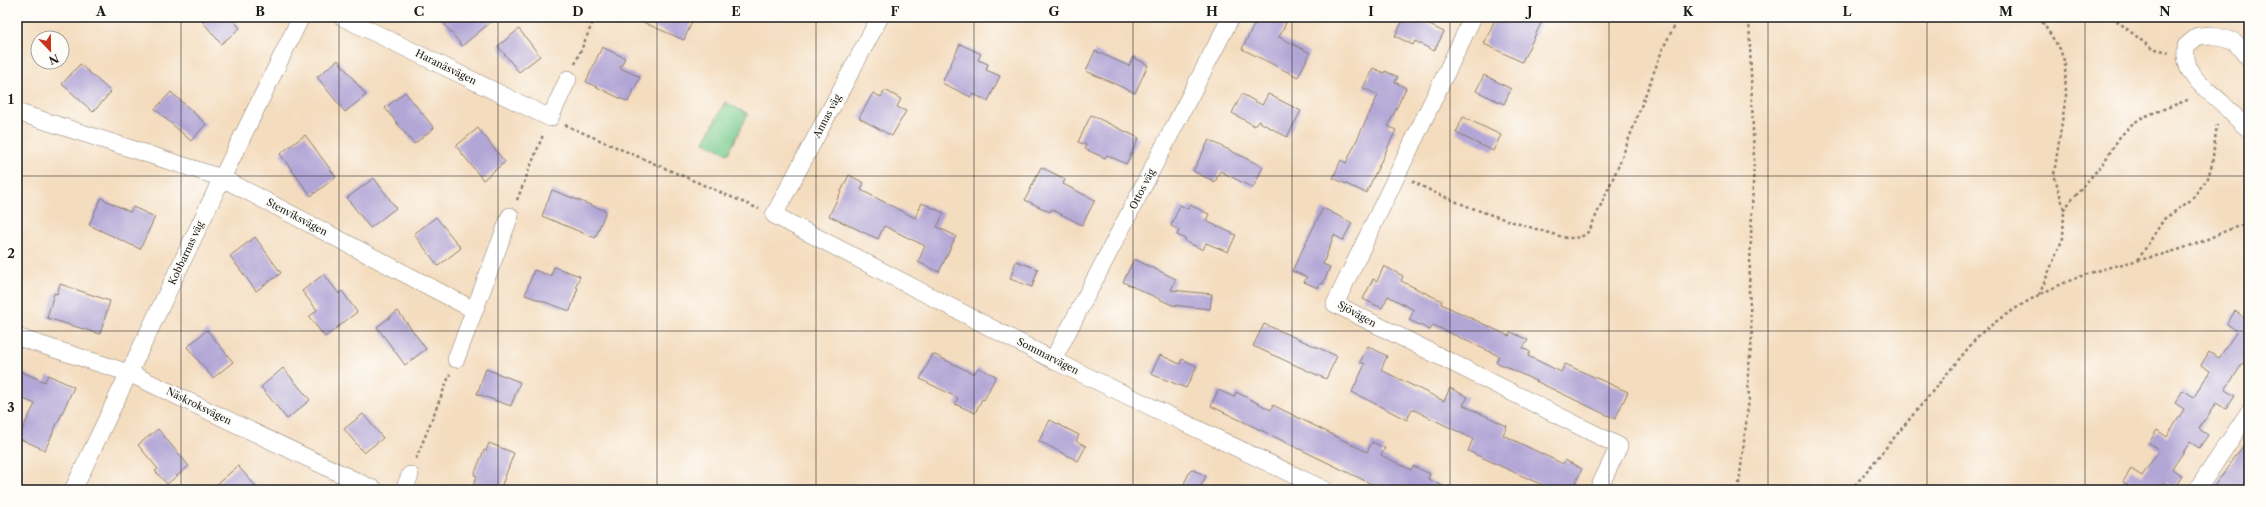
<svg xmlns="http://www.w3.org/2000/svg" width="2266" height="507" font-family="'Libre Caslon Text',serif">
	<rect width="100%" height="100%" fill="#fdfcf7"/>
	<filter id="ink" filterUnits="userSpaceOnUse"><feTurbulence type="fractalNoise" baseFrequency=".025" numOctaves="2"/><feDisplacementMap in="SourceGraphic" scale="8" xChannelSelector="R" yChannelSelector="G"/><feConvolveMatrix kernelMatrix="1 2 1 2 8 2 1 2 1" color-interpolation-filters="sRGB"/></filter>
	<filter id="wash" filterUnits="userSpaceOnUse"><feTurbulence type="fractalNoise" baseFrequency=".012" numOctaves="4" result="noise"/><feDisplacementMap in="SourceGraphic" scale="16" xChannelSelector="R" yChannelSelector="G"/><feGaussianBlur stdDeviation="0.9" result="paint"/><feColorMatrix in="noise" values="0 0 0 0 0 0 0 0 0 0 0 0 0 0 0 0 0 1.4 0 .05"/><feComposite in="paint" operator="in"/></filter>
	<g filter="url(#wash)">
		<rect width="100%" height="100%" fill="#f4dcbe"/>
		<!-- green -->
		<path fill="#77ca8d" stroke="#4a7354" d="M725,102L748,114L728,154L704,142Z"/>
		<g id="blocks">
			<!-- building -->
			<g fill="#b2a6d6">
				<path d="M199,17H231L240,28L221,44Z"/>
				<path d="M439,17H497L462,46Z"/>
				<path d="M631,17H694L684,40Z"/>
				<path d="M1258,17H1275L1286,23L1279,37L1310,53L1298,77L1242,49Z"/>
				<path d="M1405,17H1413L1444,32L1434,51L1415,41L1413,45L1395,36Z"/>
				<path d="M1496,17H1544L1522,62L1484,44Z"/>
				<path d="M519,29L540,56L519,72L498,46Z"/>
				<path d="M960,44L981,54L978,60L988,64L986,70L1000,76L988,101L973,94L971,97L942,83Z"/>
				<path d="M602,47L625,58L620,68L640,77L628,102L586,82Z"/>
				<path d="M1095,51L1129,66L1133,57L1148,65L1135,93L1086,71Z"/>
				<path d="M338,60L366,95L345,112L317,77Z"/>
				<path d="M80,64L111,92L93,112L62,84Z"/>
				<path d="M1373,68L1384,73L1385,71L1398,77L1395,82L1406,88L1388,126L1396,130L1366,193L1333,178L1341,160L1346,163L1378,95L1363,88Z"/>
				<path d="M1484,75L1511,89L1504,104L1476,91Z"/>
				<path d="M885,90L901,99L897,107L906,111L892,136L859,118L873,93L881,97Z"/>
				<path d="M171,92L206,124L191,141L155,109Z"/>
				<path d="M405,92L434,128L414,144L385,108Z"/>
				<path d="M1242,94L1262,105L1268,94L1301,111L1287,137L1258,121L1255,126L1232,113Z"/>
				<path d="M1091,115L1139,138L1126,164L1107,155L1105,158L1085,149L1086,145L1078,142Z"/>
				<path d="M1463,117L1501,135L1493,151L1456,133Z"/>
				<path d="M478,128L505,162L483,180L456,146Z"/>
				<path d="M305,135L336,177L311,196L280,154Z"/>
				<path d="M1209,140L1263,167L1253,188L1220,171L1215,182L1193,171Z"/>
				<path d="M1041,167L1065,179L1063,184L1095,200L1082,225L1051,209L1050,212L1025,200Z"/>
				<path d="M849,175L864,183L861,190L915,218L922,203L944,213L937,227L956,236L939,272L918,262L925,246L884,226L878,239L829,216Z"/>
				<path d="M374,178L396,208L370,228L347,198Z"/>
				<path d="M552,190L606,211L595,238L542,216Z"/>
				<path d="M101,198L130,212L133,207L155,217L140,249L89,225Z"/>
				<path d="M1180,205L1188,209L1190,205L1209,214L1206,221L1236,235L1228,252L1206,243L1203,250L1185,241L1186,239L1177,235L1179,230L1171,226Z"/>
				<path d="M1323,208L1352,223L1343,240L1334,235L1323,264L1330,267L1323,284L1320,283L1318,288L1304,282L1307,277L1292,271Z"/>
				<path d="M436,217L461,248L438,266L414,234Z"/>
				<path d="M255,237L281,273L256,291L230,256Z"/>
				<path d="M1134,259L1176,279L1171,290L1212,294L1210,309L1172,305L1123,282Z"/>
				<path d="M1016,261L1038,269L1032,287L1010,279Z"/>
				<path d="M1384,266L1403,276L1401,281L1442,301L1441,304L1509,336L1511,332L1528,340L1523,348L1530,352L1528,356L1561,372L1565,364L1628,392L1615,419L1496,362L1499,356L1433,325L1430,330L1409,320L1414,310L1388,296L1382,308L1363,299L1373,279L1377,281Z"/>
				<path d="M554,267L580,276L576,287L578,288L570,311L525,295L534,270L551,276Z"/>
				<path d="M324,274L339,294L342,291L357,312L325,337L309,317L317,310L302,291Z"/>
				<path d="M60,284L110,301L100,334L47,318L54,293L57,294Z"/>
				<path d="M398,311L426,349L405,365L377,327Z"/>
				<path d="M2235,311L2245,318L2249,311V367L2243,363L2225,390L2235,396L2226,409L2216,403L2199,429L2208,435L2199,448L2190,442L2172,469L2182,476L2174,489L2164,482L2160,488L2164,490H2133L2123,482L2131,469L2142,476L2159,450L2149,443L2157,430L2167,437L2184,409L2175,403L2183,390L2194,397L2210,371L2201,365L2209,352L2219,358L2237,331L2227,324Z"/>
				<path d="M1264,324L1337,356L1326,379L1253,346Z"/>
				<path d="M207,330L233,362L213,378L187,347Z"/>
				<path d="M1368,346L1387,356L1381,370L1444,401L1450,388L1468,397L1463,405L1507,426L1503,435L1563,464L1565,460L1582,469L1572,490H1553L1468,451L1473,439L1412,409L1407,420L1352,392L1365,364L1360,362Z"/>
				<path d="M933,354L974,374L978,368L996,376L984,400L982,399L975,413L955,404L958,398L920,379Z"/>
				<path d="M1160,355L1180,364L1182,359L1197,366L1186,388L1151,374Z"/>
				<path d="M283,368L310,400L287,419L261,387Z"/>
				<path d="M486,369L520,382L511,406L477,394Z"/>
				<path d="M17,370L45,382L48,375L74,387L45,450L18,438L35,404L17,396Z"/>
				<path d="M1218,390L1234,397L1236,392L1271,410L1273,405L1367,452L1372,442L1385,448L1381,455L1411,470L1413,466L1430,474L1428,479L1451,490H1384L1211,406Z"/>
				<path d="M363,414L383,438L364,453L344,429Z"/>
				<path d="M1050,420L1079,435L1076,441L1086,446L1078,461L1039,441Z"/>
				<path d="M158,429L189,466L167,484L155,471L158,469L138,445Z"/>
				<path d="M2249,438V490H2212L2217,482Z"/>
				<path d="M489,443L514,453L500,490H485L473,486L477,476L474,475L484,450L486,451Z"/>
				<path d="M238,466L259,490H210Z"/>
				<path d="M1191,469L1206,476L1199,490H1181Z"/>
			</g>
		</g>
	</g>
	<g filter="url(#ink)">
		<use href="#blocks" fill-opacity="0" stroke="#887c6d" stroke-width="1"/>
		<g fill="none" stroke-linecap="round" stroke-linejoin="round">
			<defs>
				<g id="street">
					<path d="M342,17L550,118L568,79"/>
					<path d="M880,17L774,215L1053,360L1325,490"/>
					<path d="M1473,17L1335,304L1619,446L1598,490"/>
					<path d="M2249,59L2235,42L2212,35L2198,36L2186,46C2183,77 2203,85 2222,103C2231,112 2239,122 2249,129"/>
					<path d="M17,112L222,178L474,310"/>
					<path d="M17,337L129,373L375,490"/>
					<path d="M456,359L510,216"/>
					<path d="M1053,360L1231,17"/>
					<path d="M73,490L222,178L301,17"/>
					<path d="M404,490L410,475"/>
					<path d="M2197,490L2249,412"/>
				</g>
			</defs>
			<!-- street casing -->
			<use href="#street" stroke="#887c6d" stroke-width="18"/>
			<!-- path -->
			<g stroke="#887c6d" stroke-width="2.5" stroke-dasharray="3 3" stroke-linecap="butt">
				<path d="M2039,17L2060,49L2065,64L2066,96L2054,174L2064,209"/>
				<path d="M2112,17L2151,48L2169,52"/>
				<path d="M575,64L595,17"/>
				<path d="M565,125L759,209"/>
				<path d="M1412,181C1462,208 1513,222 1566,238C1576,238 1585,238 1590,229L1619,165L1663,48L1679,17"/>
				<path d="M517,200L543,135"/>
				<path d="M2138,260L2164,219L2191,200L2208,178L2212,164L2217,124"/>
				<path d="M2039,295L2063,238L2064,209L2104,162L2119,138L2131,125L2143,117L2190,99"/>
				<path d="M416,459L450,374"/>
				<path d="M1740,490L1739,483L1749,399L1748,375L1752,338L1749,290L1754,159L1749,17"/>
				<path d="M1851,490L1979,335C2011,308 2053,285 2093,272C2125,262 2160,257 2192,245C2211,239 2229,227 2249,224"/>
			</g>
			<!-- street -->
			<use href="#street" stroke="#fff" stroke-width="17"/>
		</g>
	</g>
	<!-- grid -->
	<path fill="none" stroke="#1c1c1c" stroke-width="1" stroke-opacity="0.55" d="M181,17V490M339,17V490M498,17V490M657,17V490M816,17V490M974,17V490M1133,17V490M1292,17V490M1450,17V490M1609,17V490M1768,17V490M1927,17V490M2085,17V490M17,176H2249M17,331H2249"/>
	<g text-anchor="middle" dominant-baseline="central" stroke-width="3.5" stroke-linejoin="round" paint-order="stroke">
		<!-- street labels -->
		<g font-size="10" fill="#1c1c1c" stroke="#fdfcf7">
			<text transform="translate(446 67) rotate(26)">Haranäsvägen</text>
			<text transform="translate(827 116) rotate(-62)">Annas väg</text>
			<text transform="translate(1142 189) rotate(-63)">Ottos väg</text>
			<text transform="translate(297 217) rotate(28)">Stenviksvägen</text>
			<text transform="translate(186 253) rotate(-65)">Kobbarnas väg</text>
			<text transform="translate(1357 314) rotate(29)">Sjövägen</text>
			<text transform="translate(1048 356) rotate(27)">Sommarvägen</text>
			<text transform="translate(199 406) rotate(26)">Näskroksvägen</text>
		</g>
	</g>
	<!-- margin -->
	<rect width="2266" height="507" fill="none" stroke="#fdfcf7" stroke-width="44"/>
	<!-- north arrow -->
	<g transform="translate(50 50) rotate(158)"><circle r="19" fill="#fdfcf7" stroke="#a3a29f"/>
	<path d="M0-3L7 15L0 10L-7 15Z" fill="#c8321e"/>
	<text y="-6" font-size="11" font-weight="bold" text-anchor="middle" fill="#1c1c1c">N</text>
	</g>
	<rect x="22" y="22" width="2222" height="463" fill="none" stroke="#1c1c1c" stroke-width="1.5"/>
	<g font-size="13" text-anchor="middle" font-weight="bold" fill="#1c1c1c">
		<text x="101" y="16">A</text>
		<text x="260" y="16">B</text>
		<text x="419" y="16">C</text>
		<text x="578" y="16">D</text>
		<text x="736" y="16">E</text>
		<text x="895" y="16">F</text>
		<text x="1054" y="16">G</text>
		<text x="1212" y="16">H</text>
		<text x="1371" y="16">I</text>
		<text x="1530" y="16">J</text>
		<text x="1688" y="16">K</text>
		<text x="1847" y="16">L</text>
		<text x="2006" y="16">M</text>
		<text x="2165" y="16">N</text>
		<text x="11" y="104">1</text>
		<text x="11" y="258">2</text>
		<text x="11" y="412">3</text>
	</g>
</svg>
